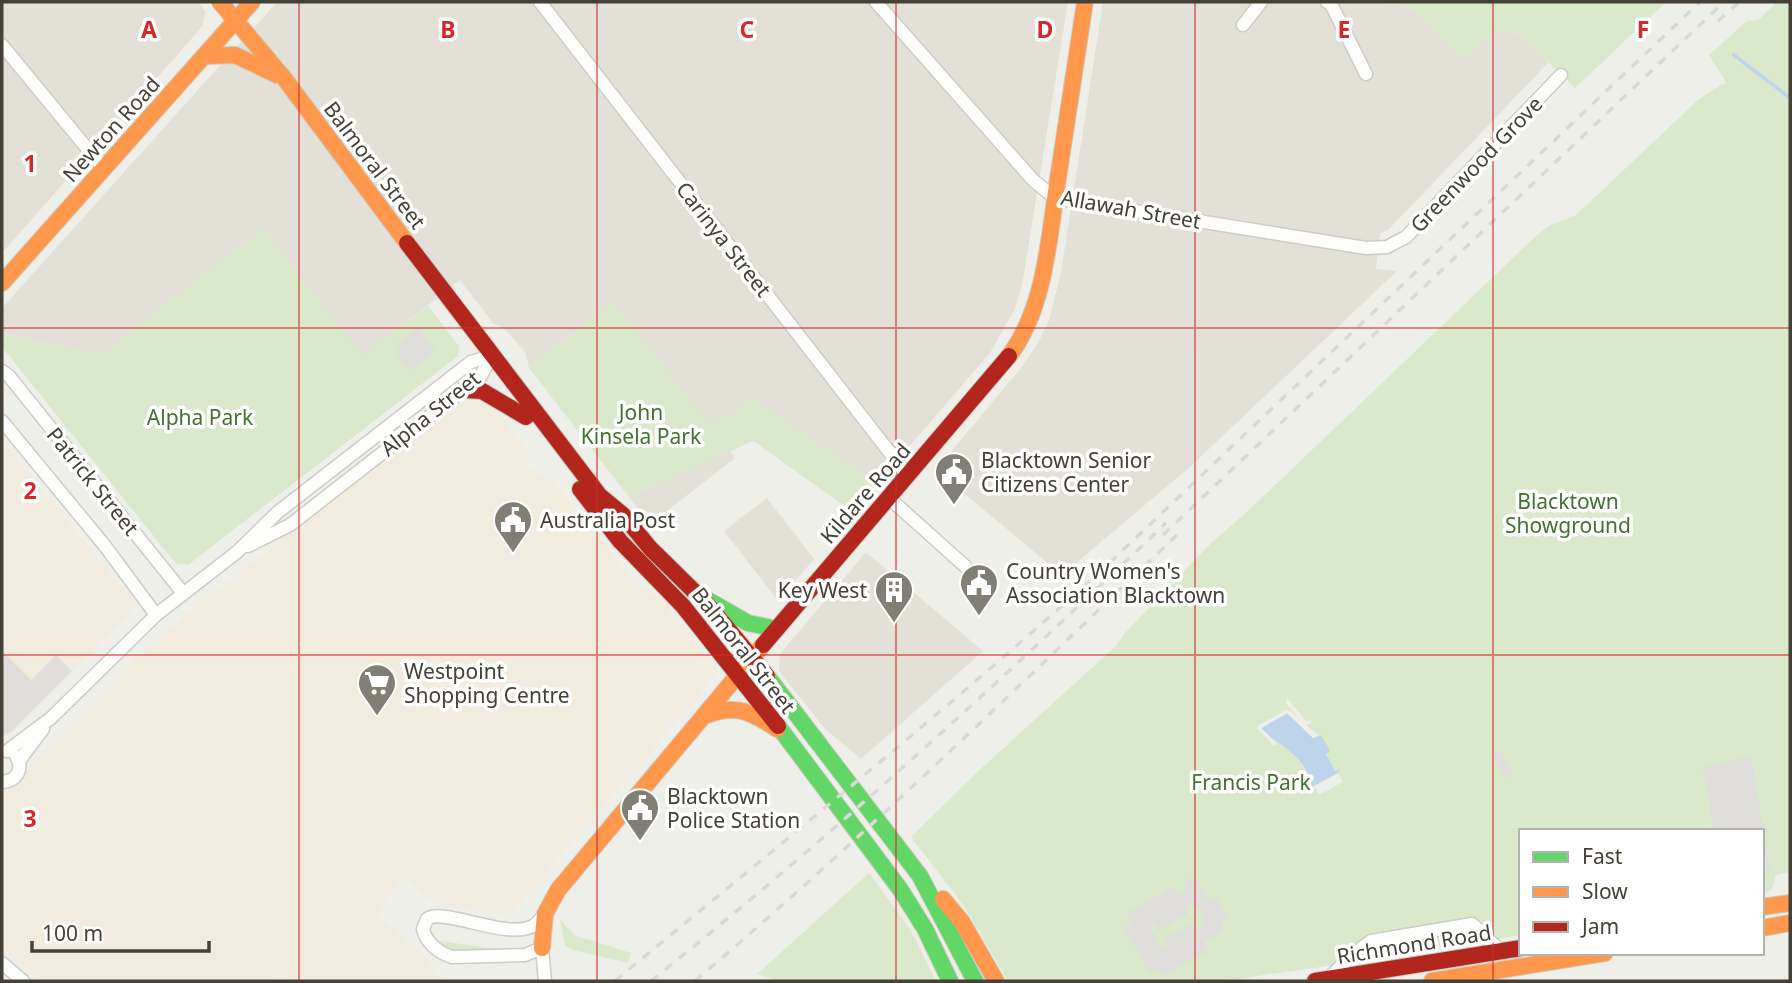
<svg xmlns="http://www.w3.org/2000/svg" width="1792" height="983" font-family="'Noto Sans',sans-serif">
	<rect width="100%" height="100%" fill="#efefea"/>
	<!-- residential -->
	<g fill="#e3e1d7">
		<path d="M2,2H199L205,12L203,25L193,37L2,253Z"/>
		<path d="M277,2H1068L1022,286L1014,311L990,353L877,484L753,399L733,414L710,425L613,302L529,368L526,354L506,330L493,323L460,280L362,357L263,229L99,356L2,333V308Z"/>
		<path d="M1103,2H1378L1412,9L1465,61L1496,29L1520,34L1549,62L1388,230L1380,233L1376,269L1397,271L1190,467L1062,575L936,470L1021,368L1038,343L1049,320L1061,272Z"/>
		<path d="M730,451L735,458L650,524L629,497Z"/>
		<path d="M767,498L814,559L778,601L724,531Z"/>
		<path d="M866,552L983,651L861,759L825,729L779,671L780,654Z"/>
	</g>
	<!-- commercial -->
	<g fill="#f1ecdd">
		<path d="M481,400L493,407L533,456L527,464L530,468L548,480L551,478L629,575L643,589L665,603L666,609L672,615L674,613L717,669V674L511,913L505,915L441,905L426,897L403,877L378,914L427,960L444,981H287L281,974L269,981H39L2,948V793L146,648L205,599L449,412L464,402Z"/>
		<path d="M2,441L137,606L2,743Z"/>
	</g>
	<!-- green -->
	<g fill="#dae9cb">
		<path d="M1378,2H1666L1575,88L1520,34L1496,29L1465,61L1412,9Z"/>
		<path d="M1777,2H1790V872L1776,875L1772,889L1762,895V831H1521V935L1385,958L1222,981H1008L964,906L911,837L975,774L1117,645L1123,635L1212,542L1248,511L1538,234L1551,225L1576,215L1699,99L1722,84H1727L1709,55L1747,21L1758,20Z"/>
		<path d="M263,229L362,356L428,306L459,346L458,356L188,565L176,564L2,347V333L99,356Z"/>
		<path d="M613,302L710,424L733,414L753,399L877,484L853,512L753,441L629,497L529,368Z"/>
		<path d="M869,873L910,929L936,981H779L757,974Z"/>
		<path d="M560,919L574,935L631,953L628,963L573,950L565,946Z"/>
		<path d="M435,940L514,952L448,951Z"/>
	</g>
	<!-- parking -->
	<g fill="#dfdeda" fill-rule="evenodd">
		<path d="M418,327L436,351L409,371L397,356L401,352L396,345Z"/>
		<path d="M2,651L31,680L56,655L72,671L11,732L2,735Z"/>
		<path d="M1500,751L1513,773L1505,778L1492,755Z"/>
		<path d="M1751,756L1770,870L1762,871V831H1714L1703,768Z"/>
		<path d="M1194,876L1209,901L1217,897L1228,918L1221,923L1224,930L1204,942L1208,951L1162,976L1158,968L1149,972L1124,927L1132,922L1127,913L1173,887L1178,896L1184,893L1187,888L1184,882ZM1190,904L1198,908L1204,919L1203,927L1198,931L1193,924L1164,939L1168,948L1161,947L1151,931L1152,925L1155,923L1159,931L1188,914L1184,906Z"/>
	</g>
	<!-- water -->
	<path fill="#bdd4eb" d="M1286,713L1313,738L1321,735L1330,751L1326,754L1335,771L1340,769L1338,773L1343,782L1319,795L1314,786L1311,787C1307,754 1281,749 1261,728Z"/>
	<!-- pier -->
	<g fill="#efefea">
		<path d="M1287,698L1307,722L1310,720L1312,723L1306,725L1320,736L1313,738L1288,713L1261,728L1277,744L1274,746L1257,728L1259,725L1286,710L1291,711L1301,720L1286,703Z"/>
		<path d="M1338,773L1343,782L1319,795L1314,786Z"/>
	</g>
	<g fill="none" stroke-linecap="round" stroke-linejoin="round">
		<!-- stream -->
		<path stroke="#bdd4eb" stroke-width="3.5" d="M1734,55L1790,98"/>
		<defs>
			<g id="street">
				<path d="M540,2L908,476"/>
				<path d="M876,2L1033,180L1055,198L1366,248L1387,247L1406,237L1561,75"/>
				<path d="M1327,2L1331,4L1366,74"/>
				<path d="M1243,25L1261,2"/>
				<path d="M2,45L104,169"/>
				<path d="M2,371L9,376L183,593"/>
				<path d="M2,421L105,546L156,615"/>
				<path d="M889,498L966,567"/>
				<path d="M248,546L290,525L481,376L491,356"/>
				<path d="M7,751L51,718L156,615L237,552L278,512L471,362L491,356"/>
				<path d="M19,761L43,729"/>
				<path d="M2,782C17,781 24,769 16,756"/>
				<path d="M545,914C541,918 538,923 533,926C506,940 443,907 427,919L423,929C426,943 439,953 452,957L525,955L542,948L545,981"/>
				<path d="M2,963L23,981"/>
				<path d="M1328,979L1353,954L1371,941L1472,924L1502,952"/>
			</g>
			<g id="fast">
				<path d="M706,599L748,623L777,629"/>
				<path d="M767,676L920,876L975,981"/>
				<path d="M778,726L900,889L925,929L950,981"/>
			</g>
			<g id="slow">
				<path d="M220,2L284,78L407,243"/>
				<path d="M205,56L235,55L277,75"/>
				<path d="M2,283L252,2"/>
				<path d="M1009,356C1047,305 1049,233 1059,172C1068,115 1076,59 1085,2"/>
				<path d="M707,715C738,704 751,712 777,729"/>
				<path d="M943,899L962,922L996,981"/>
				<path d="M1762,907L1790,903"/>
				<path d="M1762,928L1790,923"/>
				<path d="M542,948L545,914L558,890L763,645"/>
				<path d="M1432,981L1605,953"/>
			</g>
			<g id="jam">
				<path d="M407,243L600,496L623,515L650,548L709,606L767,676"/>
				<path d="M463,390L482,391L526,417"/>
				<path d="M580,489L620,541L683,606L778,726"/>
				<path d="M763,645L1009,356"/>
				<path d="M1315,981L1521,948"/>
			</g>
		</defs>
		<!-- street casing -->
		<use href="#street" stroke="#cdccc7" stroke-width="15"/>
		<!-- fast casing -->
		<use href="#fast" stroke="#ceccc1" stroke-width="18"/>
		<!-- slow casing -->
		<use href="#slow" stroke="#ceccc1" stroke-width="18"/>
		<!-- jam casing -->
		<use href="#jam" stroke="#ceccc1" stroke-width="18"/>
		<!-- street -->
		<use href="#street" stroke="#fdfdfc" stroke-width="12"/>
		<!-- fast -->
		<use href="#fast" stroke="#63d668" stroke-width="16"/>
		<!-- slow -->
		<use href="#slow" stroke="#ff974d" stroke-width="16"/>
		<!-- jam -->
		<use href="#jam" stroke="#b3261e" stroke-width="16"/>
		<!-- rail -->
		<g stroke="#d9d9d8" stroke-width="3.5" stroke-dasharray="9 9" stroke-linecap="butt">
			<path d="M1718,21L1739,2"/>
			<path d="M1163,535L1724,2"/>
			<path d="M615,981C779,845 945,712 1103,569L1700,2"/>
			<path d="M651,981C831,837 1000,682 1166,523"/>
			<path d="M695,981C863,838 1021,684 1180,532"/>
		</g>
	</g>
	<!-- grid -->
	<path fill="none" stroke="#d62828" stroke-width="2" stroke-opacity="0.55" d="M299,2V981M597,2V981M896,2V981M1195,2V981M1493,2V981M2,328H1790M2,655H1790"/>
	<!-- icons -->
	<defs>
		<symbol id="civic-pin" viewBox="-11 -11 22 30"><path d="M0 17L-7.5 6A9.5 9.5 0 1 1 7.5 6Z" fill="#807e75" stroke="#fff"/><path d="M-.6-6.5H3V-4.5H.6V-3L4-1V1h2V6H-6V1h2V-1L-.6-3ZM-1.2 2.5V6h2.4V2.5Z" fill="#fff"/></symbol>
		<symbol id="building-pin" viewBox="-11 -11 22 30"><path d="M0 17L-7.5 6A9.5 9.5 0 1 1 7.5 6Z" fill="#807e75" stroke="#fff"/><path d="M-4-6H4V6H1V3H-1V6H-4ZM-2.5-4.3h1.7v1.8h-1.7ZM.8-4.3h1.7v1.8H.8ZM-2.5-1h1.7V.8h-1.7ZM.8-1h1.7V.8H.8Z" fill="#fff"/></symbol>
		<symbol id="supermarket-pin" viewBox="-11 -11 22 30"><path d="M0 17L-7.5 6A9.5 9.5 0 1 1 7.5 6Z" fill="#807e75" stroke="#fff"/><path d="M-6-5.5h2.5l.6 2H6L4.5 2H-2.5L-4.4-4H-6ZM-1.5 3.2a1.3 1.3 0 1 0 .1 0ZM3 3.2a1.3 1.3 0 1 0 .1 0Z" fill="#fff"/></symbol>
	</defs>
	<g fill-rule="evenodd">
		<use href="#civic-pin" x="932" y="450" width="44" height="60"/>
		<use href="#civic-pin" x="491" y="498" width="44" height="60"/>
		<use href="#civic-pin" x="957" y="561" width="44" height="60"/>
		<use href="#building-pin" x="872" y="568" width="44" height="60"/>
		<use href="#supermarket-pin" x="355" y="661" width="44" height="60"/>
		<use href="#civic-pin" x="618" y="786" width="44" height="60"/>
	</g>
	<g text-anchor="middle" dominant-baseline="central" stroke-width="7" stroke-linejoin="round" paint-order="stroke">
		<!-- street labels -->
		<g font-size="21" fill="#454136" stroke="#fff">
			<text transform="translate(111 129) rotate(-48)">Newton Road</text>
			<text transform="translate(1476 164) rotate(-46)">Greenwood Grove</text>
			<text transform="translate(375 165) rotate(53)">Balmoral Street</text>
			<text transform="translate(1131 209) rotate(10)">Allawah Street</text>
			<text transform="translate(724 239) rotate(52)">Carinya Street</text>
			<text transform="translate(430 413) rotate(-39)">Alpha Street</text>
			<text transform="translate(93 481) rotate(51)">Patrick Street</text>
			<text transform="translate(865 493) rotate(-49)">Kildare Road</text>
			<text transform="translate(744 650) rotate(52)">Balmoral Street</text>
			<text transform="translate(1414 944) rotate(-9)">Richmond Road</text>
		</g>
		<!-- park labels -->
		<g font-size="21" fill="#40732d" stroke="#fff">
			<text x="641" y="412">John<tspan x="641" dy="24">Kinsela Park</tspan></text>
			<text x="200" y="417">Alpha Park</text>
			<text x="1568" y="501">Blacktown<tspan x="1568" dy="24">Showground</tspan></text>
			<text x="1251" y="782">Francis Park</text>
		</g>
		<!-- poi labels -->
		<g font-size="21" fill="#454136" stroke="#fff" text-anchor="start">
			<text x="981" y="460">Blacktown Senior<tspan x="981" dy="24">Citizens Center</tspan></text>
			<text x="540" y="520">Australia Post</text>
			<text x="1006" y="571">Country Women's<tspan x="1006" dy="24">Association Blacktown</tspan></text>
			<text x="867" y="590" text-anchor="end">Key West</text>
			<text x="404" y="671">Westpoint<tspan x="404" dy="24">Shopping Centre</tspan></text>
			<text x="667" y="796">Blacktown<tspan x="667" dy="24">Police Station</tspan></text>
		</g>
	</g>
	<g font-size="23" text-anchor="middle" font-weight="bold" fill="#d62828" stroke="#fff" stroke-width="7" stroke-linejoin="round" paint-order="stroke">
		<text x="149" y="38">A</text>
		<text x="448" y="38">B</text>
		<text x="747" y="38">C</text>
		<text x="1045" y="38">D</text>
		<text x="1344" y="38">E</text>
		<text x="1643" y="38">F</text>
		<text x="30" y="172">1</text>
		<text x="30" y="499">2</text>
		<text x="30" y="827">3</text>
	</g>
	<!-- border -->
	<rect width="1792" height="983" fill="none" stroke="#454136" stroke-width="7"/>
	<!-- legend -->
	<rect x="1519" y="829" width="245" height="126" fill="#ffffff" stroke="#b5b3af" stroke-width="2"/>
	<rect x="1533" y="852" width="35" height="10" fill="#63d668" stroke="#b5b3af" stroke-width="2"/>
	<text x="1582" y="864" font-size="21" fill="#454136">Fast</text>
	<rect x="1533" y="887" width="35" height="10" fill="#ff974d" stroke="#b5b3af" stroke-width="2"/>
	<text x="1582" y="899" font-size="21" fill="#454136">Slow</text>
	<rect x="1533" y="922" width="35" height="10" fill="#b3261e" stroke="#b5b3af" stroke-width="2"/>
	<text x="1582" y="934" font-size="21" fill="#454136">Jam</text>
	<!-- scale -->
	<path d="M32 941v10h177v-10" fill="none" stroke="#454136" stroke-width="3.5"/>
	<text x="42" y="941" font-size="21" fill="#454136" stroke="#ffffff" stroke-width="5" paint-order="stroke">100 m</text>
</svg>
